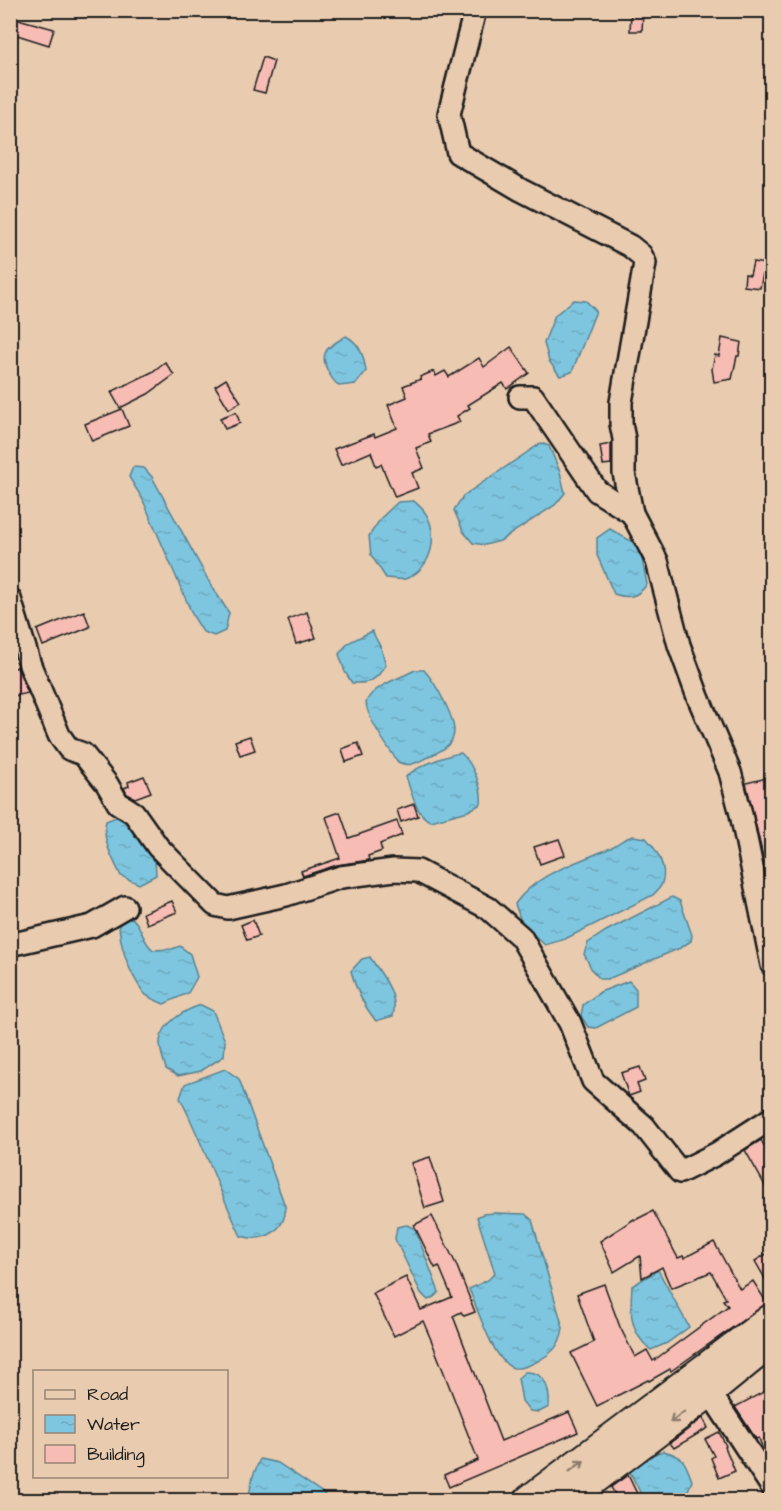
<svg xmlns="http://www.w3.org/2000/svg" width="782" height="1511" font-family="'Architects Daughter',sans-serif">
	<defs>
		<pattern id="water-ripples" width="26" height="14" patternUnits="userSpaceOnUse" patternTransform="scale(1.5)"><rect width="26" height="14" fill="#7ec6df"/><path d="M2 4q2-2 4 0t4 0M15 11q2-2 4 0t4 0" fill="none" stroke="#6caabf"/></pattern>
	</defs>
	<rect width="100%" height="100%" fill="#e9cbb0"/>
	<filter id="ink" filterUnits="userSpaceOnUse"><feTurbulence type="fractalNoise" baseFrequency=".0167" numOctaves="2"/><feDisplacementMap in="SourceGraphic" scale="12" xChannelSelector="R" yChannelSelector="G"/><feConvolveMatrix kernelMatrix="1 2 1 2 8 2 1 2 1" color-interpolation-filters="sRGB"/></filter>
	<g filter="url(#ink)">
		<!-- water -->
		<g fill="url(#water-ripples)" stroke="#578291" stroke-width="1.5">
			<path d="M574,300L586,301L596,311L572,372L560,376L549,361L544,343L555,315Z"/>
			<path d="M346,336C360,343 364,357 366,371L356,384L339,386C331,379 320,362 326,351C330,345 340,340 346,336Z"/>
			<path d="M541,443L549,446L560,472L565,493L555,505L500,541L485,545L473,543L463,531L454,510L463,496Z"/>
			<path d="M133,467L144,468L152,477L211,585L229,613L225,631L214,636L203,632L193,616L142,498L129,477Z"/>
			<path d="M414,501C417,504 421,507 424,511C440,533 433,569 405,579C400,580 392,578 386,578L371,555L369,536L381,518L398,502Z"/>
			<path d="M610,529L636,544L642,559L647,584C638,597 629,599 614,594L597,555V538Z"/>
			<path d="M372,631L381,648L386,665C376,680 370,684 352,683L345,672L339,654L348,643Z"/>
			<path d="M415,670H424C434,681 459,722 453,737C449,748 438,752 428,757C417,762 410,768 398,762C391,752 361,710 367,700C375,685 401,678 415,670Z"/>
			<path d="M461,753C473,764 483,788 481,804L468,811L431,821C416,817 411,790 406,777C413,768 449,754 461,753Z"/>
			<path d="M116,817L131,821L155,859L156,875L139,884L121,876C113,859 101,839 106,821Z"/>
			<path d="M633,836L646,838C656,849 668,867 662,883C661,887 656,892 653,895L565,939L545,945L522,924L515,904C537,873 574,864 608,849C617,845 622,839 633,836Z"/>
			<path d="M672,897L680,901L692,935L691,941L680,948L608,979H600L592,970L584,954L588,943L606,931Z"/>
			<path d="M128,915C143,924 140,939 153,950L172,949L180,946L190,954L197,977L188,993L164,1004C158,1001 148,998 144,993C129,973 119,945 119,921Z"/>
			<path d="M370,957C382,976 399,994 393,1016L376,1021C363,1005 356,991 351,971L362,959Z"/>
			<path d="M629,981L636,989V1007L596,1028L588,1027L581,1016L583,1005L600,992Z"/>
			<path d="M201,1005L213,1011L225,1041L224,1056L201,1071L178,1076L166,1069C164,1061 159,1049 160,1041C163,1022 185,1010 201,1005Z"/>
			<path d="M225,1069L239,1079L285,1206C287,1223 274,1237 256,1238C251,1239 245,1237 241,1236C219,1191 203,1143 180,1098L185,1084Z"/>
			<path d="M495,1213L525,1214L532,1220L563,1328C560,1346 553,1353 536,1362C530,1365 522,1369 514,1368C494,1364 477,1307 469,1289L488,1280L495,1273L477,1217L483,1214Z"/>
			<path d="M407,1225L415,1229L439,1292L434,1297L428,1300L421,1293L395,1239L397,1227Z"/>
			<path d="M658,1270L689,1327L667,1343L651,1350C629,1332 630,1312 632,1286Z"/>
			<path d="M525,1372C546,1371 550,1390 549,1407L539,1412L530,1411L522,1401L518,1378Z"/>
			<path d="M663,1451C684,1456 685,1461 692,1481L686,1495L679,1500H644L629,1470L635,1461Z"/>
			<path d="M260,1459L278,1463L323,1493L329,1500H248L253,1476Z"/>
		</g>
		<!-- building -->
		<g fill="#f7bcb4" stroke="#1c1c1c" stroke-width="1.5">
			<path d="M631,12L643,13L642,31H630Z"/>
			<path d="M18,19L54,29L49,45L14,34Z"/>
			<path d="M263,57L274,61L265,93L253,90Z"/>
			<path d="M753,262L765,264L760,288L744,286L745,274L750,275Z"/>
			<path d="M722,338L741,342L739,356H737L732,379L714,382L712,369L715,355L719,356Z"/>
			<path d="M511,347L529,373L507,389L503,383L468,405L470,408L457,416L460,422L428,434L431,442L416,448L424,468L412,473L418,488L395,497L381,464L376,466L371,452L341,465L334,449L374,434L375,437L397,428L388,405L407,397L403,386L421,379L420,377L434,371L436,376L445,371L449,377L479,358L484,367Z"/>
			<path d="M165,362L174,375L148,394L120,408L111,392L152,372Z"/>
			<path d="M226,379L241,402L229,409L215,386Z"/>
			<path d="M122,409L129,426L92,441L85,424Z"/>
			<path d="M236,412L240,423L225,429L220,418Z"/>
			<path d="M611,444V464L603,465L600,446Z"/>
			<path d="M84,611L90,627L43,646L37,630Z"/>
			<path d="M307,612L316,638L296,644L288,619Z"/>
			<path d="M17,667L28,693L10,697V670Z"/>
			<path d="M250,736L255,750L240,755L235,741Z"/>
			<path d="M358,743L363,756L346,762L342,749Z"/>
			<path d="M144,776L151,792L135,798L127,794L124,788L129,786L128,782Z"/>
			<path d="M771,777V874H767L746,783Z"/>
			<path d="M414,804L418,816L401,822L397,810Z"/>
			<path d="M340,812L349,838L397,821L402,835L380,844L382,851L368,856L369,860L337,865L303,876L301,871L340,858L326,817Z"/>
			<path d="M559,839L565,855L540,864L534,847Z"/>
			<path d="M172,901L177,912L147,924L143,913Z"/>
			<path d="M253,920L259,936L247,940L241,925Z"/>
			<path d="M640,1067L645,1081L637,1084L640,1092L629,1096L621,1073Z"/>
			<path d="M761,1140L771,1159V1196L745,1150Z"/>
			<path d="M430,1157L444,1202L425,1208L411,1163Z"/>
			<path d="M653,1211L678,1258L683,1256L684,1258L714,1242L740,1289L753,1281L767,1303L671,1371L670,1369L649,1381L648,1380L597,1406L571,1353L594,1342L577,1294L604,1284L620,1327L635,1357L647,1350L653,1361L728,1306L723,1300L726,1299L711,1272L671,1288L662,1267L642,1278L640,1256L614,1272L600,1241L634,1219L635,1220Z"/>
			<path d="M432,1216L456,1264L475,1312L464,1316L461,1312L453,1316L501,1441L569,1412L578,1432L449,1487L444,1475L478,1460L432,1342L423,1321L394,1336L373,1293L406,1277L421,1310L452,1297L439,1266L435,1268L414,1225Z"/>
			<path d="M771,1251V1289L755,1261Z"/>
			<path d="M771,1388V1463L763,1450L759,1438L756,1439L735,1407Z"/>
			<path d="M703,1418L708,1428L674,1448L670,1443Z"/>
			<path d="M719,1432L726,1446L725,1447L735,1471L719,1478L711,1458L714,1456L705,1439Z"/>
			<path d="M628,1475L640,1500H618L611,1487Z"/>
		</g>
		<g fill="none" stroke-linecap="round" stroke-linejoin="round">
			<defs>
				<g id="minor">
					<path d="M475,10L449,114L458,153L521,190L630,246L641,255L645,263L621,402V424L624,439V473L632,513L657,561L679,645L698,697L730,772L741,814L772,965"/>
					<path d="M520,397H533L597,491L632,513"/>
					<path d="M10,599L30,665L59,735L69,749L83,754L107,784L118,803L134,813L158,847L215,905L228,908L286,895L341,877L394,870L418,871L488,908L521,937L570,1023L593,1081L644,1126L680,1172L716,1154L772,1118"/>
					<path d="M10,941L18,943L92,926L125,907"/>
					<path d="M703,1382L772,1487"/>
				</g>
				<g id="highway">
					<path d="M530,1500L772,1319"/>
					<path d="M566,1500L709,1392L758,1352"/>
				</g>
			</defs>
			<!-- minor casing -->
			<use href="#minor" stroke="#1c1c1c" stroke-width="26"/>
			<!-- highway casing -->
			<use href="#highway" stroke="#1c1c1c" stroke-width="34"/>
			<!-- minor -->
			<use href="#minor" stroke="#e9cbb0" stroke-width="21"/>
			<!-- highway -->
			<use href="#highway" stroke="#e9cbb0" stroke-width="30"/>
		</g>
		<!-- one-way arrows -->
		<defs><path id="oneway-shaft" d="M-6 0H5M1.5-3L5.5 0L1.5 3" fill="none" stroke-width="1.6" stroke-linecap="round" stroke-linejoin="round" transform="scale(1.5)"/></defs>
		<g stroke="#8d7c6d">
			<use href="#oneway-shaft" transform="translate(677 1417) rotate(143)"/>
			<use href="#oneway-shaft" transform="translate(577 1466) rotate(-36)"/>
		</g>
	</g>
	<!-- margin -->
	<rect width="782" height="1511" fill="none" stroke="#e9cbb0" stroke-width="36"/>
	<rect x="18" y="18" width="746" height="1475" fill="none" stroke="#1c1c1c" stroke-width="2" filter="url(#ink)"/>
	<!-- legend -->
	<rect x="33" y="1370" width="195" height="108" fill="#e9cbb0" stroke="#978575" stroke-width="1.5"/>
	<rect x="45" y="1390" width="30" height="9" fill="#e9cbb0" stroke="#978575" stroke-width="1.5"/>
	<text x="87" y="1400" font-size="18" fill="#1c1c1c">Road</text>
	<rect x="45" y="1415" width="30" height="18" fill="url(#water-ripples)" stroke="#978575" stroke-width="1.5"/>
	<text x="87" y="1430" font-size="18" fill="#1c1c1c">Water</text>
	<rect x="45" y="1445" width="30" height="18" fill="#f7bcb4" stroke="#978575" stroke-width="1.5"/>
	<text x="87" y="1460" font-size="18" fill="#1c1c1c">Building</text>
</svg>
